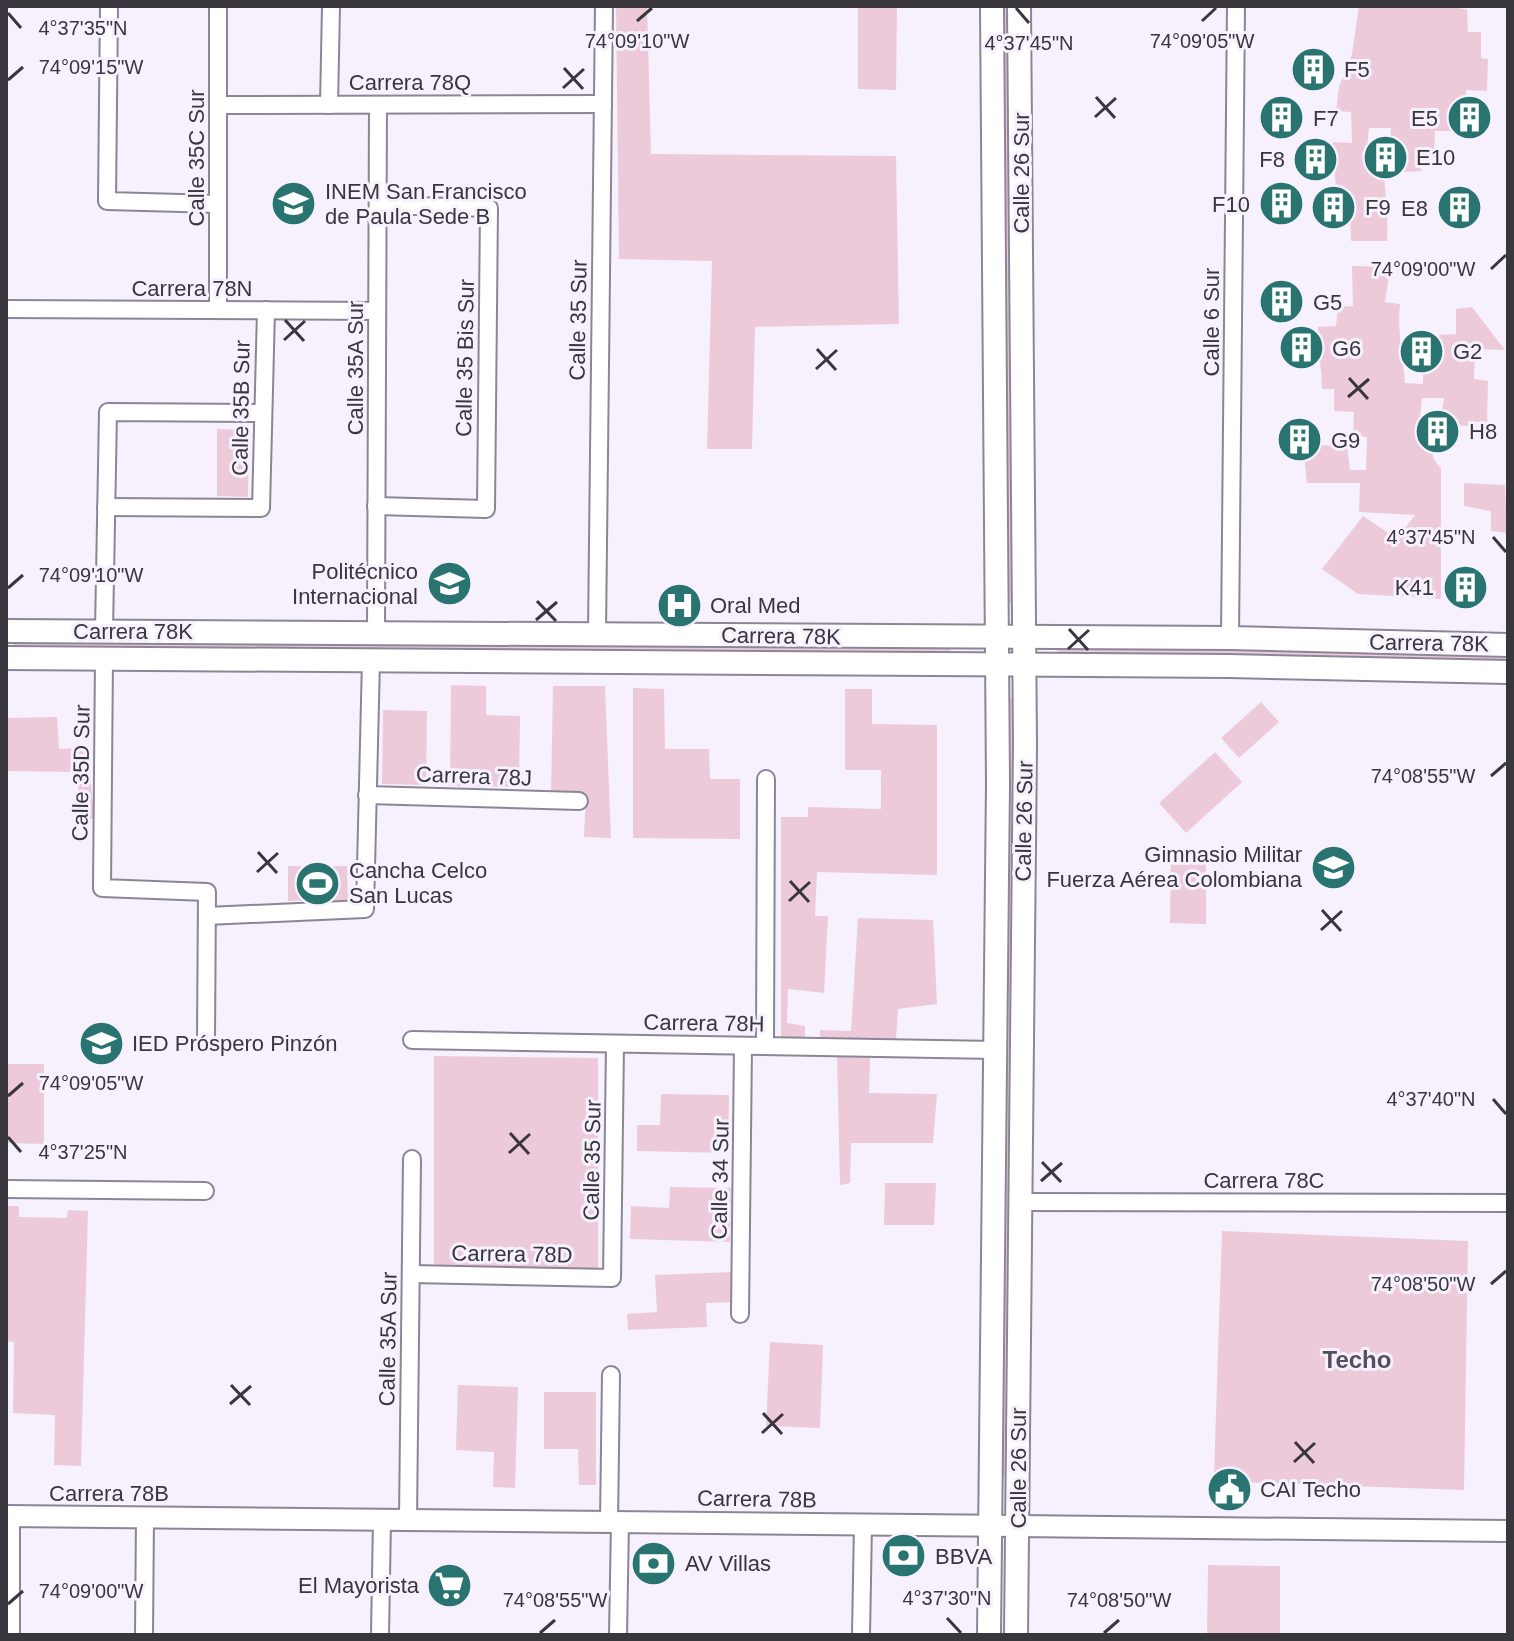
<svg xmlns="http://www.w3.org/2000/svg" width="1514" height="1641" font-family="Helvetica,sans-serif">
	<rect width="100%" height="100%" fill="#f6f1fd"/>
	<!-- green -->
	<g fill="#edcad9">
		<path d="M616,6H647L651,154L896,156L899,324L755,327L752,449H707L712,261L619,259Z"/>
		<path d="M858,6H897L896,90L858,89Z"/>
		<path d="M1000,6H1009L1014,602L1004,603Z"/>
		<path d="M1359,6H1451L1467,10L1468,32H1481V58L1488,59L1487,91L1466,90V115L1452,116L1453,131H1435L1434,154L1421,156V171L1403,172L1404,153L1389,154L1391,128H1369L1366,161L1383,159C1384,188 1389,212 1387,241H1351L1350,201H1336C1337,180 1332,163 1333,142L1352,143L1351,112L1336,111L1339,87L1352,54Z"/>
		<path d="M1352,266L1390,267L1385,302L1400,304C1397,331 1403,355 1405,383L1423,384V357H1440L1439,335L1456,334V309L1472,307L1505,350L1475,349L1474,379L1488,381L1487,422H1474V427L1440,423L1444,398H1422L1418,438L1434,439L1433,458L1441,469V599L1358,594L1322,569L1363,516L1397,539L1415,515L1359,512L1360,483H1307L1303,445L1347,446L1350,470H1366L1367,437L1353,436L1354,412L1334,411V389H1322C1322,367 1317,349 1318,327L1336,326L1338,307L1353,306Z"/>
		<path d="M217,429L249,430L248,497L217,496Z"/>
		<path d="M1464,483L1505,485L1508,555V533L1491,531V511L1464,506Z"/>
		<path d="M14,637L951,644V655L14,649Z"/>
		<path d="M1057,647L1508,650V659L1057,656Z"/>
		<path d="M451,685L486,686V715L520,716L519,787L450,786Z"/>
		<path d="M553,686H605L611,838L584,837L586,794H551Z"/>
		<path d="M633,688L664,689L665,749H709L710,779H740V839L633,838Z"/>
		<path d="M845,689H872V724L937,725V875L817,872L815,916H828L824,993L788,989L787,1023L805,1026V1040L781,1039V817H808V807L881,809V770H845Z"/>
		<path d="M1005,698H1016L1010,1477H999Z"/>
		<path d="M1261,702L1279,722L1239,758L1221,738Z"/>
		<path d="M383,710L427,711L426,785L382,784Z"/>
		<path d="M57,717L59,749L88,747L94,819H81L77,772L6,771V718Z"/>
		<path d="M1215,752L1242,782L1186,833L1159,803Z"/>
		<path d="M1171,851L1206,852V924L1170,923Z"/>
		<path d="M347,866L348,900L288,901V866Z"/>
		<path d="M858,918L933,920L937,1004L898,1009L896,1039L820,1041V1030L851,1031Z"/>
		<path d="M837,1055L870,1057L869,1093L937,1094L933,1143H851L850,1183L840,1185Z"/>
		<path d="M434,1056L598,1058V1269L434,1268Z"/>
		<path d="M6,1064H44V1144L6,1143Z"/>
		<path d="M661,1094L729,1095L728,1153L637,1151V1125H660Z"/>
		<path d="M885,1183H936L934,1225H884Z"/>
		<path d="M670,1187L731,1188L730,1242L630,1239L631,1206L669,1208Z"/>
		<path d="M6,1206H19V1217L67,1218L68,1210L88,1211L81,1466L54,1465L55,1415L13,1413L14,1342L6,1341Z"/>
		<path d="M1222,1231L1468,1241L1464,1490L1238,1482V1473L1214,1475Z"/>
		<path d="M732,1272L733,1302L706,1303L707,1327L628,1330L627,1314L657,1312L655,1275Z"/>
		<path d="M770,1342L823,1345L820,1428L766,1426Z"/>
		<path d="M458,1385L518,1387L515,1488L493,1487L494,1452L456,1450Z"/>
		<path d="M544,1392H596V1485H579L578,1449H544Z"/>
		<path d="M1208,1565L1280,1566V1635H1207Z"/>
	</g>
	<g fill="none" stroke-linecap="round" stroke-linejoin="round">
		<defs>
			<g id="minor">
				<path d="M109,6L107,201L218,204"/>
				<path d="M218,105L603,104"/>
				<path d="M329,105L331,6"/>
				<path d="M6,309L377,311"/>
				<path d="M218,310V6"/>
				<path d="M376,506L486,509L489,208L378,205"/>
				<path d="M106,507L261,508L266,310"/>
				<path d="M104,631L108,412L263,413"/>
				<path d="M376,632L378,105"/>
				<path d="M597,633L604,6"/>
				<path d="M1230,638L1236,6"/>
				<path d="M104,658L102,888L207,892L206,1038"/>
				<path d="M367,795L579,801"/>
				<path d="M207,916L365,909L371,660"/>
				<path d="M412,1040L995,1050"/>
				<path d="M765,1046L766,779"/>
				<path d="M6,1189L205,1191"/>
				<path d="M1020,1202L1508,1203"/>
				<path d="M411,1274L612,1278L615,1044"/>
				<path d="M740,1314L743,1046"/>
				<path d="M408,1520L412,1159"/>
				<path d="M609,1522L611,1375"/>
				<path d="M144,1635L145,1517"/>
				<path d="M380,1635L382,1519"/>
				<path d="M618,1635L620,1522"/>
				<path d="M861,1635L863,1524"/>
			</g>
			<g id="tertiary">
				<path d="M6,1516L1508,1531"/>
				<path d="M9,1635V1516"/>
			</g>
			<g id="secondary">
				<path d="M6,631L1230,638L1508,645"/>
				<path d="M6,658L1229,666L1508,672"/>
				<path d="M989,1635L998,783L992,6"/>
				<path d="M1016,1635L1025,744L1019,6"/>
			</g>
		</defs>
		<!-- minor casing -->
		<use href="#minor" stroke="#8c8597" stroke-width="20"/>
		<!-- tertiary casing -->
		<use href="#tertiary" stroke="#8c8597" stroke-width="24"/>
		<!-- secondary casing -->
		<use href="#secondary" stroke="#8c8597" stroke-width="26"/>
		<!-- minor -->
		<use href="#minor" stroke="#fff" stroke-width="16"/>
		<!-- tertiary -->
		<use href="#tertiary" stroke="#fff" stroke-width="20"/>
		<!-- secondary -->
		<use href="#secondary" stroke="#fff" stroke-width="22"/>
	</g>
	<!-- ticks -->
	<path fill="none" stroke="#39363e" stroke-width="3" d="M1016,8L1029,23M8,13L21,28M637,21L652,8M1202,21L1216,8M564,68L583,89M8,80L23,67M563,88L584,69M1096,97L1115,118M1095,117L1116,98M1491,269L1506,255M285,320L304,341M284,340L305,321M817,349L836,370M816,369L837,350M1349,378L1368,399M1348,397L1369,379M1493,537L1506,552M8,588L23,575M537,601L556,621M536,620L557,602M1069,629L1088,650M1068,649L1089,630M1491,776L1506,763M258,852L277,873M257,872L278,853M790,881L809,902M789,901L810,882M1322,910L1341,931M1321,930L1342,911M8,1096L23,1083M1493,1099L1506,1114M510,1133L529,1154M8,1137L21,1152M509,1153L530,1134M1042,1162L1061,1182M1041,1181L1062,1163M1491,1284L1506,1271M231,1385L250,1405M230,1404L251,1386M763,1413L782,1434M762,1433L783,1414M1295,1442L1314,1463M1294,1462L1315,1443M8,1604L23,1591M947,1618L961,1633M540,1633L555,1620M1104,1633L1119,1620"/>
	<!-- icons -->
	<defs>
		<symbol id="building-disc" viewBox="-11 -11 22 22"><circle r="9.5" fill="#297370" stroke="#f6f1fd"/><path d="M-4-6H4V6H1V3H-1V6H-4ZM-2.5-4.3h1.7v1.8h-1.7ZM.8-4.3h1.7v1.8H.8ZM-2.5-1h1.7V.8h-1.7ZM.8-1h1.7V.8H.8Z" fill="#fff"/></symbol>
		<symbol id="school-disc" viewBox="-11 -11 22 22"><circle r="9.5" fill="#297370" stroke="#f6f1fd"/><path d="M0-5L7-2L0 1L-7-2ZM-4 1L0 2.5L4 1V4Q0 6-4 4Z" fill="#fff"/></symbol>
		<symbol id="university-disc" viewBox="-11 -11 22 22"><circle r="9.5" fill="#297370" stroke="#f6f1fd"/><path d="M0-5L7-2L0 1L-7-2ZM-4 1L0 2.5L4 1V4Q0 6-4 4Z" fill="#fff"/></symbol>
		<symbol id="hospital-disc" viewBox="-11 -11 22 22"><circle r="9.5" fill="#297370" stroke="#f6f1fd"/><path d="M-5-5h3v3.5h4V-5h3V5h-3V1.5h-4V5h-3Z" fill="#fff"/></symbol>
		<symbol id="stadium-disc" viewBox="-11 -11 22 22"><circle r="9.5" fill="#297370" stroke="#f6f1fd"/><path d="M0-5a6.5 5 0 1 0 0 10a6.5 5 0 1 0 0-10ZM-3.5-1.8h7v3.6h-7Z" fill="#fff"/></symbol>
		<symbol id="civic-disc" viewBox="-11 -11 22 22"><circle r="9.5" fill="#297370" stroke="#f6f1fd"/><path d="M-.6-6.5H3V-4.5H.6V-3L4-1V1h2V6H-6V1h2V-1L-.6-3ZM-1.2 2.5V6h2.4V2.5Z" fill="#fff"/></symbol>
		<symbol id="bank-disc" viewBox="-11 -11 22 22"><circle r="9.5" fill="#297370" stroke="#f6f1fd"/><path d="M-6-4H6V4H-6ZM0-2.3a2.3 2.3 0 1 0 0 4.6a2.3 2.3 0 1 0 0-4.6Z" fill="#fff"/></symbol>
		<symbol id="supermarket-disc" viewBox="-11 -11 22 22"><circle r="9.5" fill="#297370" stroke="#f6f1fd"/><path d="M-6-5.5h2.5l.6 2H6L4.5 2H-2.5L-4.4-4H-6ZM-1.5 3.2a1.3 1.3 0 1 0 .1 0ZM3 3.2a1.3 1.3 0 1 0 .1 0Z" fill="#fff"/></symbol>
	</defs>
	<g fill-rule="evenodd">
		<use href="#building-disc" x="1288" y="44" width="51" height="51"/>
		<use href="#building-disc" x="1256" y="92" width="51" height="51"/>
		<use href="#building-disc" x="1444" y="92" width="51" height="51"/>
		<use href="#building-disc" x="1360" y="132" width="51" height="51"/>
		<use href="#building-disc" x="1290" y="134" width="51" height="51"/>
		<use href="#school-disc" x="268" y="178" width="51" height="51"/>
		<use href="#building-disc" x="1256" y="178" width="51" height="51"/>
		<use href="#building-disc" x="1308" y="182" width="51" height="51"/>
		<use href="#building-disc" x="1434" y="182" width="51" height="51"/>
		<use href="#building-disc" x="1256" y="276" width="51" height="51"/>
		<use href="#building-disc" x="1276" y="322" width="51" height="51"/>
		<use href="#building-disc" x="1396" y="326" width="51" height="51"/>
		<use href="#building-disc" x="1412" y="406" width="51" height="51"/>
		<use href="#building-disc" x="1274" y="414" width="51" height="51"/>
		<use href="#university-disc" x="424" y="558" width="51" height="51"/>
		<use href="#building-disc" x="1440" y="562" width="51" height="51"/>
		<use href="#hospital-disc" x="654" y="580" width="51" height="51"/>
		<use href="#school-disc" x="1308" y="842" width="51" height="51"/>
		<use href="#stadium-disc" x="292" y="858" width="51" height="51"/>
		<use href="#school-disc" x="76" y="1018" width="51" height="51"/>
		<use href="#civic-disc" x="1204" y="1464" width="51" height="51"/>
		<use href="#bank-disc" x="878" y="1530" width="51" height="51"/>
		<use href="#bank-disc" x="628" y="1538" width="51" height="51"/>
		<use href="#supermarket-disc" x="424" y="1560" width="51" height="51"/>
	</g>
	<g text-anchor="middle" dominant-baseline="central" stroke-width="6" stroke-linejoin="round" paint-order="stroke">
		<!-- poi labels -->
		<g font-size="22" fill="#39363e" stroke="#f6f1fd" text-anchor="start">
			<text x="1344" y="69">F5</text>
			<text x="1313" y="118">F7</text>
			<text x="1438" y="118" text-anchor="end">E5</text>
			<text x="1416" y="157">E10</text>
			<text x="1285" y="159" text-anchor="end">F8</text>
			<text x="325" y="191">INEM San Francisco<tspan x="325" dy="25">de Paula Sede B</tspan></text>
			<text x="1250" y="204" text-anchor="end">F10</text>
			<text x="1365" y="207">F9</text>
			<text x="1428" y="208" text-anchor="end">E8</text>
			<text x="1313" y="302">G5</text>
			<text x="1332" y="348">G6</text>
			<text x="1453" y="351">G2</text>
			<text x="1469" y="431">H8</text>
			<text x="1331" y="440">G9</text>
			<text x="418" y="571" text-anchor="end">Politécnico<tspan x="418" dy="25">Internacional</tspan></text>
			<text x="1434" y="587" text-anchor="end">K41</text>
			<text x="710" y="605">Oral Med</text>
			<text x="1302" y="854" text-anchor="end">Gimnasio Militar<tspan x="1302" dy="25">Fuerza Aérea Colombiana</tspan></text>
			<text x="349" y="870">Cancha Celco<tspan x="349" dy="25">San Lucas</tspan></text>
			<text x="132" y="1043">IED Próspero Pinzón</text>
			<text x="1260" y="1489">CAI Techo</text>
			<text x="935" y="1556">BBVA</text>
			<text x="685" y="1563">AV Villas</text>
			<text x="419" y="1585" text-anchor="end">El Mayorista</text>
		</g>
		<!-- street labels -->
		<g font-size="22" fill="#39363e" stroke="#f6f1fd">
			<text x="410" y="82">Carrera 78Q</text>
			<text transform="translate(196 158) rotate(-90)">Calle 35C Sur</text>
			<text transform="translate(1021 173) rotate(-90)">Calle 26 Sur</text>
			<text x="192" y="288">Carrera 78N</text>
			<text transform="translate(578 320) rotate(-89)">Calle 35 Sur</text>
			<text transform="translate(1211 322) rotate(-90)">Calle 6 Sur</text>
			<text transform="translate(465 358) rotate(-89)">Calle 35 Bis Sur</text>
			<text transform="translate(355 368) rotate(-90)">Calle 35A Sur</text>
			<text transform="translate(241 408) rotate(-89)">Calle 35B Sur</text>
			<text x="133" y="631">Carrera 78K</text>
			<text transform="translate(781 636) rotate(1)">Carrera 78K</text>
			<text transform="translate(1429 643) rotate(1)">Carrera 78K</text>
			<text transform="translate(81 773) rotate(-89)">Calle 35D Sur</text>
			<text transform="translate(474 776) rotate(2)">Carrera 78J</text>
			<text transform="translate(1024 821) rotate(-89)">Calle 26 Sur</text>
			<text transform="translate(704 1023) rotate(1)">Carrera 78H</text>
			<text transform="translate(592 1160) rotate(-89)">Calle 35 Sur</text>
			<text transform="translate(720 1179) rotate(-89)">Calle 34 Sur</text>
			<text x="1264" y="1180">Carrera 78C</text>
			<text transform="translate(512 1254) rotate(1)">Carrera 78D</text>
			<text transform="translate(388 1339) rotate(-89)">Calle 35A Sur</text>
			<text transform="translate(1018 1468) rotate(-90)">Calle 26 Sur</text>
			<text x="109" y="1493">Carrera 78B</text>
			<text transform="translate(757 1499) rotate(1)">Carrera 78B</text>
		</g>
		<!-- neighbourhood labels -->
		<g font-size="24" font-weight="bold" fill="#544e5e" stroke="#f6f1fd">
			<text x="1357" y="1359">Techo</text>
		</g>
	</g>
	<g font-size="20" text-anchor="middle" fill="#39363e" stroke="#f6f1fd" stroke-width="6" stroke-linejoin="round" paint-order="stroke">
		<text x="83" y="35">4°37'35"N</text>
		<text x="1202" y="48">74°09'05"W</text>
		<text x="637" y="48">74°09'10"W</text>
		<text x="1029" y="50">4°37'45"N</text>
		<text x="91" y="74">74°09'15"W</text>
		<text x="1423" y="276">74°09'00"W</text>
		<text x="1431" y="544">4°37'45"N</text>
		<text x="91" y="582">74°09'10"W</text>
		<text x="1423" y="783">74°08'55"W</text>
		<text x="91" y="1090">74°09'05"W</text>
		<text x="1431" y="1106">4°37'40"N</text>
		<text x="83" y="1159">4°37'25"N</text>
		<text x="1423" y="1291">74°08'50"W</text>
		<text x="91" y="1598">74°09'00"W</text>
		<text x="947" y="1605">4°37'30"N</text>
		<text x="555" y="1607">74°08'55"W</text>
		<text x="1119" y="1607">74°08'50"W</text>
	</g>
	<!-- border -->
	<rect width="1514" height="1641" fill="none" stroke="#39363e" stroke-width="16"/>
</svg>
